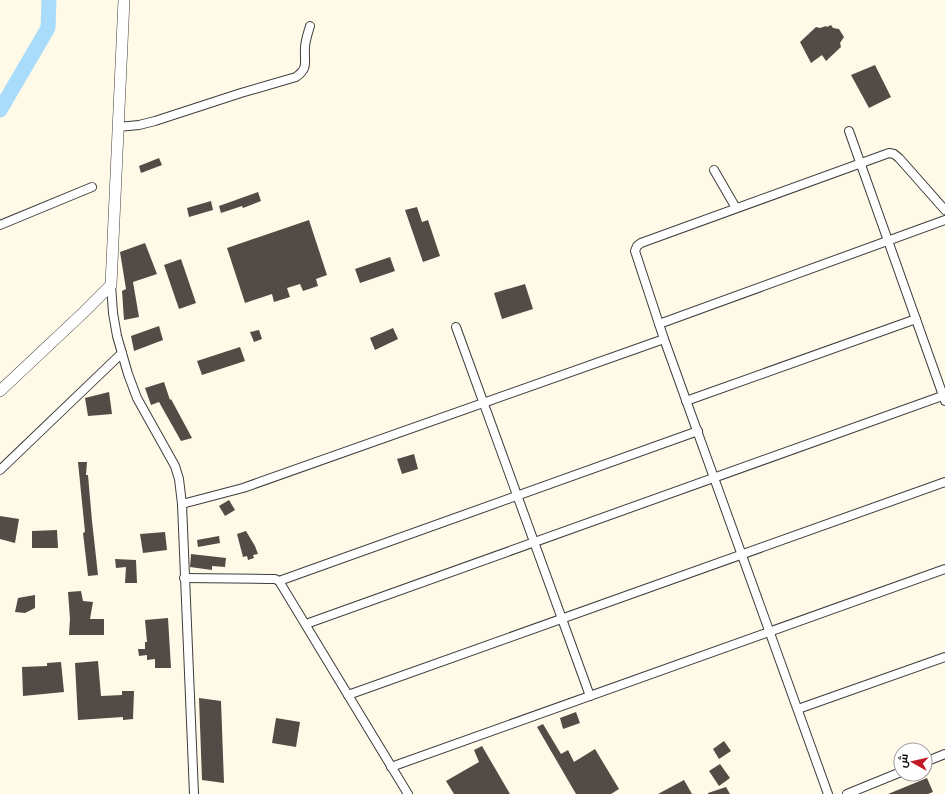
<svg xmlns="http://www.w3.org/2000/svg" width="945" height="794" font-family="'Source Serif 4',Cairo,serif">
	<rect width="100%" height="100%" fill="#fffae7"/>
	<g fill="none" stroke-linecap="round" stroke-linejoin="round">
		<!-- river -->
		<path stroke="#a8dcfa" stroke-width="15" d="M0,110L48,28L49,0"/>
	</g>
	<!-- building -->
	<g fill="#534b46">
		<path d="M831,25L833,28L839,29L844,37L840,43L841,47L826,61L822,55L811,63L800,42L816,27L820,28L826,26L827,27Z"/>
		<path d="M875,65L891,97L869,108L851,75Z"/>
		<path d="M159,158L162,165L141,173L139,166Z"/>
		<path d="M258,192L261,201L243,208L242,206L221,213L219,206Z"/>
		<path d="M211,201L213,210L189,217L187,208Z"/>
		<path d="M417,207L422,222L428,220L440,256L423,262L405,210Z"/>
		<path d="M309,220L327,275L316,279L318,286L303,291L300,284L287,288L290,297L274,302L272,294L245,303L227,248Z"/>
		<path d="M145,243L157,274L133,282L139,317L124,320L122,291L126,289L120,252Z"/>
		<path d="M390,257L395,271L360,283L355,269Z"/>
		<path d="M181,259L196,303L179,309L164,265Z"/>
		<path d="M525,284L533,309L502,319L494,293Z"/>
		<path d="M159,326L163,340L134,351L131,336Z"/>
		<path d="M393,328L398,339L375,350L370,338Z"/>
		<path d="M259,330L262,339L254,342L250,332Z"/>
		<path d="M240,347L245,361L202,375L197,361Z"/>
		<path d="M164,382L170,400L171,399L192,438L181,441L159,402L151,405L145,388Z"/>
		<path d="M109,392L112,414L88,416L85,398Z"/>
		<path d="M414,454L418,469L402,474L397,459Z"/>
		<path d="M78,462H87L86,475H88L92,521L98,575L88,576L83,533L85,532Z"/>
		<path d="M229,500L235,510L225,516L219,506Z"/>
		<path d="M0,516L19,519L15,543L0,539Z"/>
		<path d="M57,530L58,548H32V531Z"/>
		<path d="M246,531L255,546L258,554L253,555L254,558L248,560L247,556L243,557L237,534Z"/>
		<path d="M165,532L167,550L143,553L140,534Z"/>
		<path d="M219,536L220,543L198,547L197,540Z"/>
		<path d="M191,554L226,558L225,567L212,566V570L190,567Z"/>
		<path d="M115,559L136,560L137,583H125L126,567L116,568Z"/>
		<path d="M81,591L83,601L93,602L90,619H104V635H69L70,619L68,592Z"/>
		<path d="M35,595V608L25,613L15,612L18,598Z"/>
		<path d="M168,618L171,668H155V659L147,660V655L139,656L138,649H145V642H147L145,620Z"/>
		<path d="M98,661L101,696L122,695V691H134L133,719L123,720V717L78,720L75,663Z"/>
		<path d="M61,662L64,692L23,696L22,667L47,666V663Z"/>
		<path d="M199,698L221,701L224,783L202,780Z"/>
		<path d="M576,712L580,723L563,729L560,718Z"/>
		<path d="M276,718L300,722L296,747L272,743Z"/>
		<path d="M543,724L561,754L568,750L574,762L595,749L619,789L611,794H576L537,727Z"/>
		<path d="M724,741L731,751L719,759L713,749Z"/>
		<path d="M482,746L510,794H454L446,781L479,762L474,750Z"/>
		<path d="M720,764L730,778L719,786L709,771Z"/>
		<path d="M927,778L933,792L928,794H888Z"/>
		<path d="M684,780L692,794H658Z"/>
		<path d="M726,787L730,794H708V793Z"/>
	</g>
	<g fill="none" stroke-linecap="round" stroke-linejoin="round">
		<defs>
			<g id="minor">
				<path d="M118,127L139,125L155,121L241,93L296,77C309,68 304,62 305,48C305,41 308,33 310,26"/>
				<path d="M849,131L945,401"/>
				<path d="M714,170L736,208"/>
				<path d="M0,225L92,187"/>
				<path d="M111,285L113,313L117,336L128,374L137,398L175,466L179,479L182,504L194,794"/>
				<path d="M659,324L945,220"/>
				<path d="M456,327L590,696"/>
				<path d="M686,401L916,319"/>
				<path d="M0,470L122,353"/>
				<path d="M182,504L243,488L664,339"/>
				<path d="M184,578L269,579H275L279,581L408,794"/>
				<path d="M279,581L698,431"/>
				<path d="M306,624L945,395"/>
				<path d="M348,695L945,482"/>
				<path d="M798,709L945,657"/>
				<path d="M925,762L945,754"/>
				<path d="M391,767L945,569"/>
				<path d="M828,794L664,339L635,251L637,246L641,243L889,153L894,154L899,158L945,210"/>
				<path d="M847,794L901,772"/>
			</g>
			<path id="tertiary" d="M0,391L84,312L111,285L124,0"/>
		</defs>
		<!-- minor casing -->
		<use href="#minor" stroke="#3d3d3d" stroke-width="10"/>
		<!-- tertiary casing -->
		<use href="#tertiary" stroke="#3d3d3d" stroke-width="12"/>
		<!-- minor -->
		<use href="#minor" stroke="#fff" stroke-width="8"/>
		<!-- tertiary -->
		<use href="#tertiary" stroke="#fff" stroke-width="11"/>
	</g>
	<!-- north arrow -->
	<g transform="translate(913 762) rotate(278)"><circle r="19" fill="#ffffff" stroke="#9d9d9d"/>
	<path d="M0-3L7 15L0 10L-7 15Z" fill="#c21a24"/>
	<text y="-6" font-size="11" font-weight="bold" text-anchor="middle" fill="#0a0a0a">ش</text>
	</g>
</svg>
